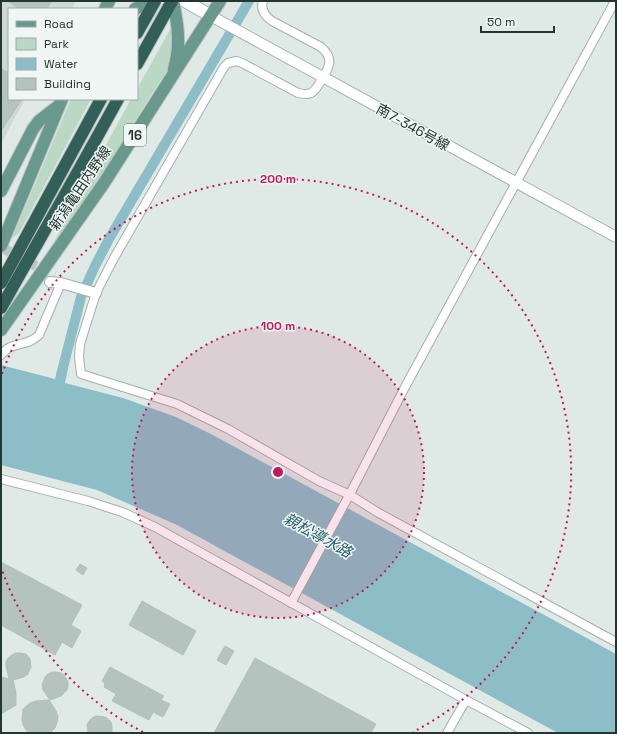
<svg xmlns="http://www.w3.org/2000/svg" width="617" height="734" font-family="'Space Grotesk','Noto Sans JP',sans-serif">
	<rect width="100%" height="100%" fill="#dfe9e5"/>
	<!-- built -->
	<path fill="#ced8d4" d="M1,1H76L72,9H9V99H25L11,125L1,144Z"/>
	<!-- green -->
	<g fill="#bad8c3">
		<path d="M172,26L174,38L169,68L149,98L108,167L53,244L90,174L131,99H137V89Z"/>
		<path d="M71,99H91L19,233L12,238Z"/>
	</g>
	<!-- water -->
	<path fill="#8dbec8" d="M60,361L69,363L65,383L123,398L176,417L211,434L616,654V733H558L177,525L97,490L1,465V365L55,379Z"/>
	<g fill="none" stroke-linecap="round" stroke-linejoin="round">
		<!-- canal -->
		<path stroke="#8dbec8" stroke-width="10" d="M61,375L81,297L95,266L109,239L249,1"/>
	</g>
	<!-- building -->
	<g fill="#b5c3be" stroke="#b3c1bb">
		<path d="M8,1H52L46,9H20Z"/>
		<path d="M1,68L9,74V99H22L1,131Z"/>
		<path d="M1,562L82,605L71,625L81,631L72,648L62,642L55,655L1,625Z"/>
		<path d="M80,564L87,568L83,575L76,570Z"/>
		<path d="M142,601L196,631L183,655L129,625Z"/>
		<path d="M225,646L234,651L226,665L217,660Z"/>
		<path d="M15,653H20L26,654L30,659L31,667L28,674L24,677L13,680L16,693V705L1,714V677L9,679L6,666V662L8,658L12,655Z"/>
		<path d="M255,658L376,724L371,733H214Z"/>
		<path d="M110,667L164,696L161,700L170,704L163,717L153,712L149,720L112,701L116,694L104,687L105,683L102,681Z"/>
		<path d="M52,672H56L61,673L64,675L68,682V686L67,690L61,696L50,700L43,690L42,685L45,677L48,674Z"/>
		<path d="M49,700L56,711L58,717L57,722L55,728L50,733H30L26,730L23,725L22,719L23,709L30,703L36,701Z"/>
		<path d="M96,716L105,717L108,719L111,722L112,726V733H88L87,725L89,721L92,718Z"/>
	</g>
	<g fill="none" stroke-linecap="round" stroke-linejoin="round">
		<!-- tertiary-tunnel -->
		<path stroke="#b9c5c1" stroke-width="10" stroke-dasharray="10 5" stroke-linecap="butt" d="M1,247L54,276"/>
		<defs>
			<g id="minor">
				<path d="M263,1C260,10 265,16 272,21L321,47C334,58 330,67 321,81C318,85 316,90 311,93C306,95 302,94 298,93L244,64L237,61L228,63L224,67L114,258L96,293L80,344L79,357L81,374L177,404L228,429L319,481L350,495L377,512L616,642"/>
				<path d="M1,355C12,340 26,348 39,335L61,283"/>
				<path d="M1,479L88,501L122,512L155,527L466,700L528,733"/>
				<path d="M291,603L352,490L405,387L511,192L615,1"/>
				<path d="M447,733L466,700"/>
			</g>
			<g id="tertiary">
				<path d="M211,16L616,237"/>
				<path d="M50,282L61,283L96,293"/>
			</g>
			<path id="secondary" d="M185,1L211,16"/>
			<g id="primary">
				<path d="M173,1C178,25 181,45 174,69"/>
				<path d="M105,9L109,1"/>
				<path d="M135,9L152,1"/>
				<path d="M1,191L33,129L39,121L57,107"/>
				<path d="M1,246L62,99"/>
				<path d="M1,330L104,183L220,1"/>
			</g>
			<g id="motorway">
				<path d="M137,33L155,1"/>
				<path d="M137,64L172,1"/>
				<path d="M1,283L101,99"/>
				<path d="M1,308C40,238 80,169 118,99"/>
			</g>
		</defs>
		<!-- minor casing -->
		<use href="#minor" stroke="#a3b0ab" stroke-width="10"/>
		<!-- tertiary casing -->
		<use href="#tertiary" stroke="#a3b0ab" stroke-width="12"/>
		<!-- secondary casing -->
		<use href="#secondary" stroke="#a0b3ac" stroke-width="14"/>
		<!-- primary casing -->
		<use href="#primary" stroke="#bdc3c1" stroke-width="14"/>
		<!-- motorway casing -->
		<use href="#motorway" stroke="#bdc3c1" stroke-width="14"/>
		<!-- minor -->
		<use href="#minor" stroke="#fff" stroke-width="8"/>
		<!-- tertiary -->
		<use href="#tertiary" stroke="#fff" stroke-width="10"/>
		<!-- secondary -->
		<use href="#secondary" stroke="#fff" stroke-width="12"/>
		<!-- primary -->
		<use href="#primary" stroke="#69998d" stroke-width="12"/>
		<!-- motorway -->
		<use href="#motorway" stroke="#325f57" stroke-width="12"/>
	</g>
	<!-- distance rings -->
	<circle cx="278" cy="472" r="146" fill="#c2185b" fill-opacity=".12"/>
	<g fill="none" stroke="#c2185b" stroke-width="2" stroke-dasharray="2 4">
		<circle cx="278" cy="472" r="146"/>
		<path d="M143 732A293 293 0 0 1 2 570M2 374A293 293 0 1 1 413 732"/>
	</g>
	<g text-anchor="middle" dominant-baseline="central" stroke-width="3" stroke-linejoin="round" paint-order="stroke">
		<!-- shield labels -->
		<rect fill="#eff6f3" stroke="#60706b" stroke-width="1" x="124" y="124" width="22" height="22" rx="3"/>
		<g font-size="13" font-weight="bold" fill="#223731">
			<text x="135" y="135">16</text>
		</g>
		<!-- street labels -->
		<g font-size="14" fill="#223731" stroke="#eff6f3">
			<text transform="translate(413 127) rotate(29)">南7-346号線</text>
			<text transform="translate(80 188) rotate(-56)">新潟亀田内野線</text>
		</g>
		<!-- water labels -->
		<g font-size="15" font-style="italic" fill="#245e6b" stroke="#eff6f3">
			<text transform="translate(318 535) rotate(29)">親松導水路</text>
		</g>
	</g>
	<circle cx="278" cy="472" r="6" fill="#c2185b" stroke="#eff6f3" stroke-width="2"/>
	<g font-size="12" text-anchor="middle" font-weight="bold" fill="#c2185b" stroke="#eff6f3" stroke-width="3" stroke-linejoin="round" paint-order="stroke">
		<text x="278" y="183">200 m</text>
		<text x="278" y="330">100 m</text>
	</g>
	<!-- border -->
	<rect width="617" height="734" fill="none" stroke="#223731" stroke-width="4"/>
	<!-- legend -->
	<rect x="8" y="8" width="130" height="92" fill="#eff6f3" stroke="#9daaa5"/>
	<rect x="16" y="21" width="20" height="6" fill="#69998d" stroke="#9daaa5"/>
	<text x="44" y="28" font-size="12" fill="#223731">Road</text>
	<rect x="16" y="38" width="20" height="12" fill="#bad8c3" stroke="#9daaa5"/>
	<text x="44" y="48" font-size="12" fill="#223731">Park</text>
	<rect x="16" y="58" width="20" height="12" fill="#8dbec8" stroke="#9daaa5"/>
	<text x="44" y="68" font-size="12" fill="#223731">Water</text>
	<rect x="16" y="78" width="20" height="12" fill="#b5c3be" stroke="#9daaa5"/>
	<text x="44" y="88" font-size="12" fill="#223731">Building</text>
	<!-- scale -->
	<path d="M481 26v6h73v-6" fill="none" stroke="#223731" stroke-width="2"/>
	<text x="487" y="26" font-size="12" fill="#223731" stroke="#eff6f3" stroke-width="3" paint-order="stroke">50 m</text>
</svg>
